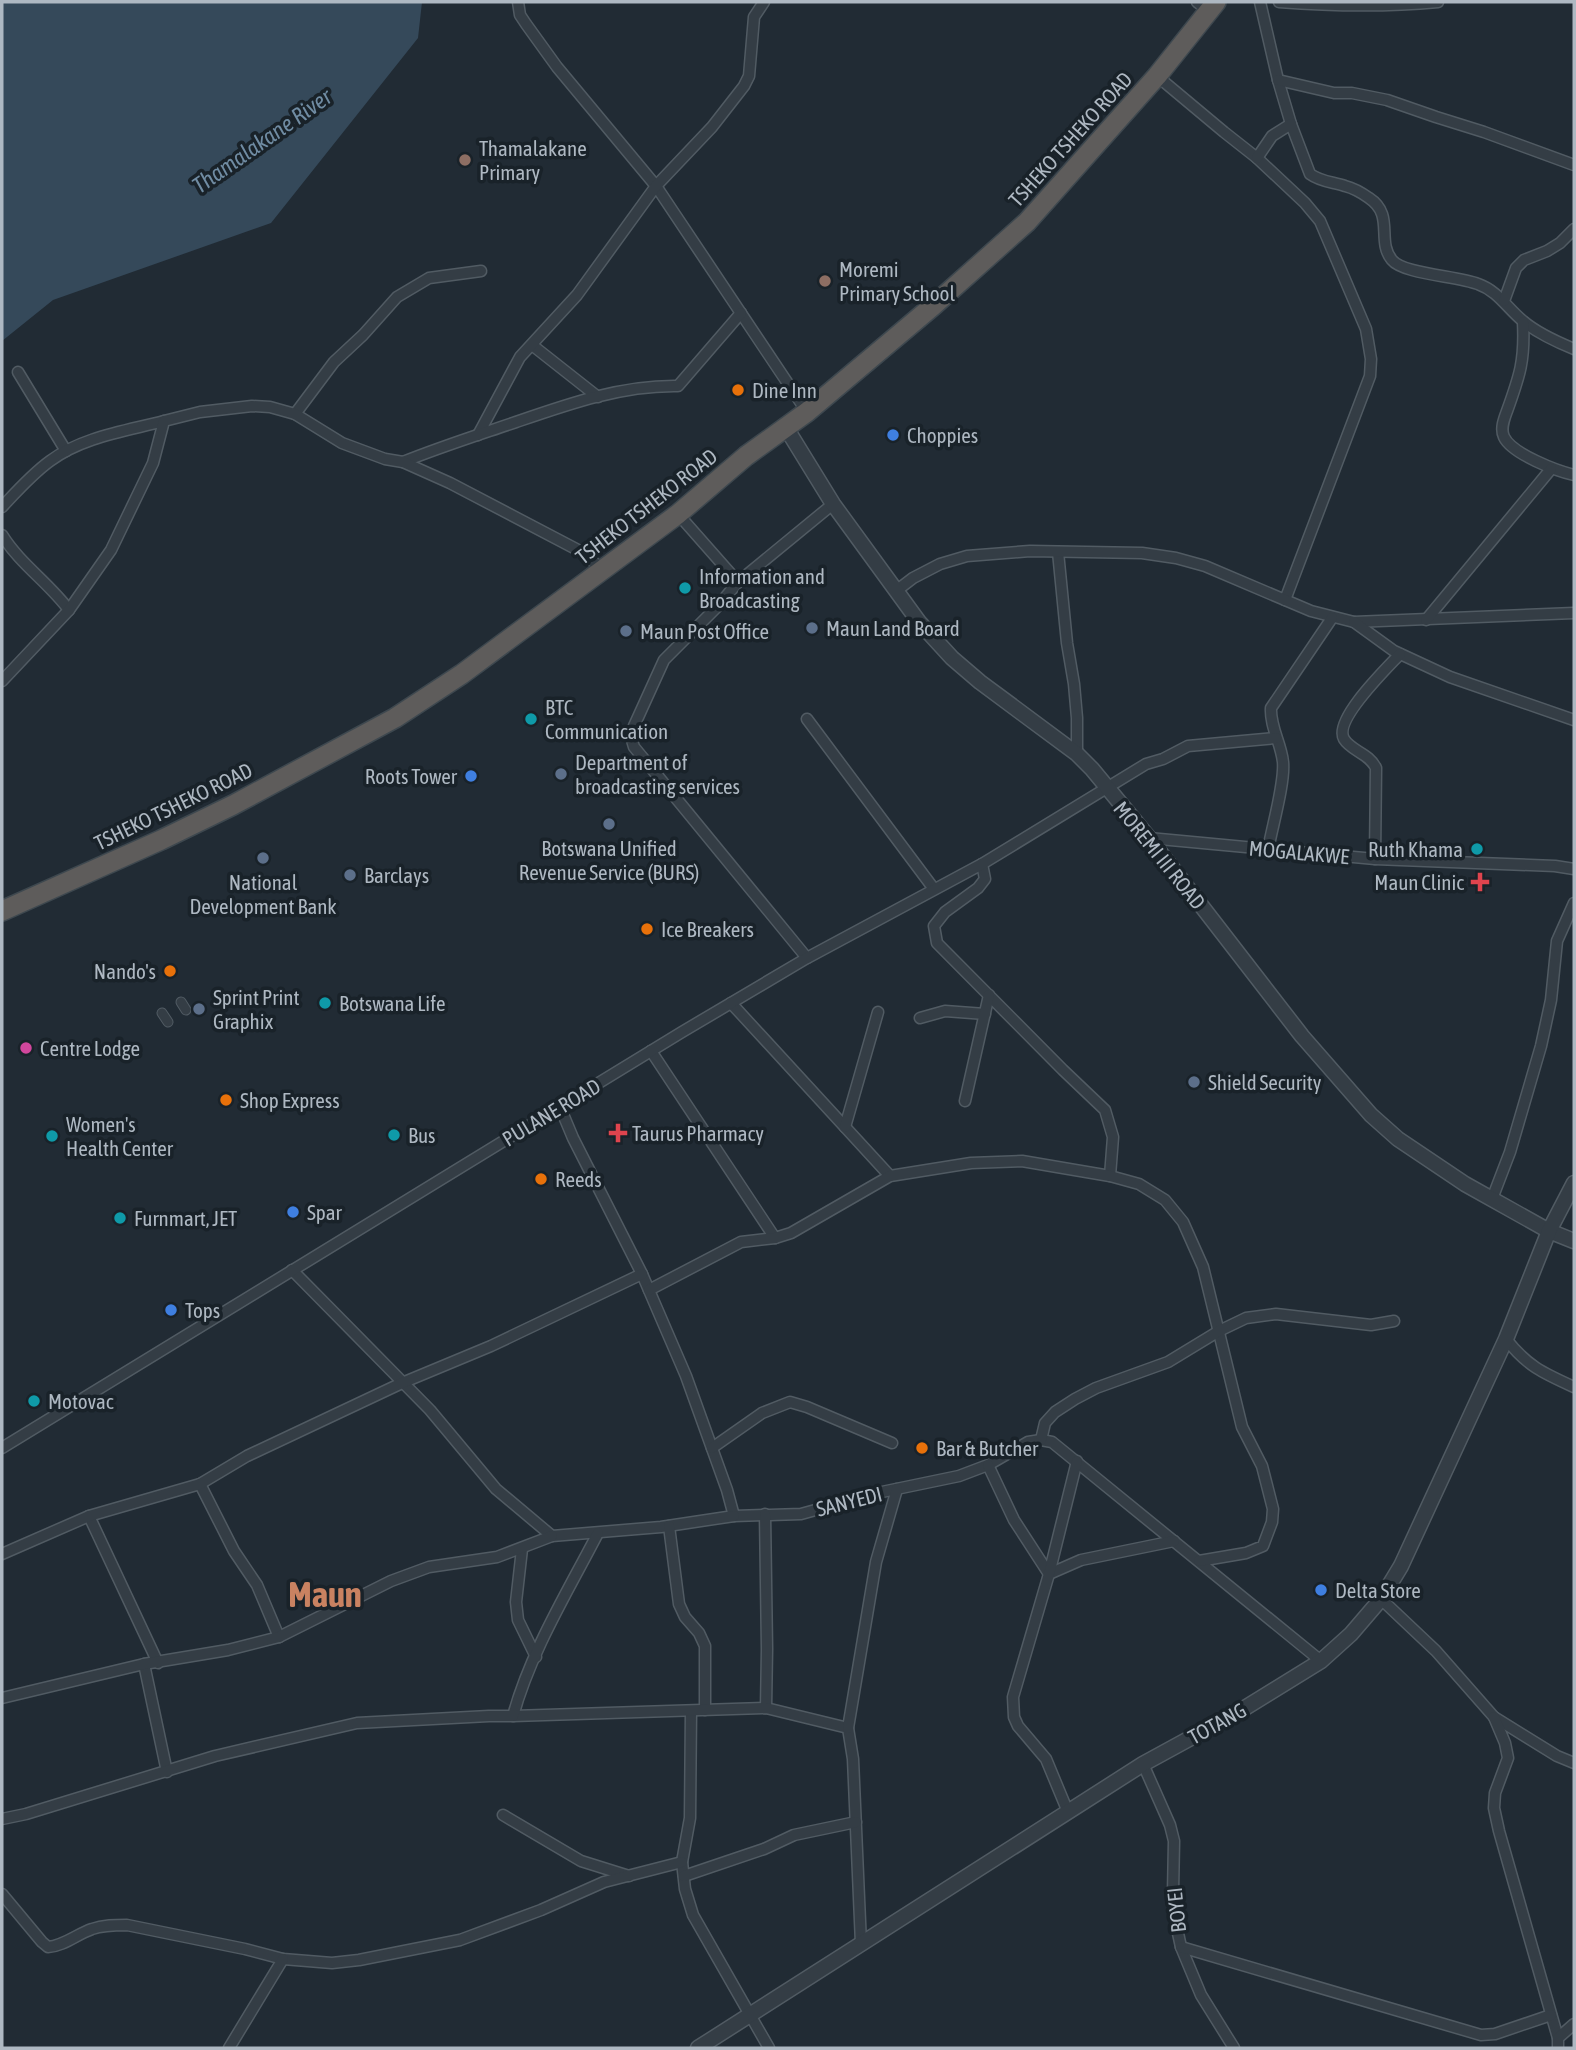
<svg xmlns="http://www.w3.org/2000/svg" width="1576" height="2050" font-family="'Asap Condensed',sans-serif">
	<rect width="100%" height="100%" fill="#212b34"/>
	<!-- water -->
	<path fill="#35495a" d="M2,2H422L418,38L271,223L53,300L2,341Z"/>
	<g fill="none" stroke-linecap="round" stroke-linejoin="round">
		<defs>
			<g id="pedestrian">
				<path d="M181,1002L186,1010"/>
				<path d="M162,1013L168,1022"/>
			</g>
			<g id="minor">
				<path d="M518,2L520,15L526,24L557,67L656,186L807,412"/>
				<path d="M1197,2L1209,11"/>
				<path d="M1260,2L1278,80L1291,124"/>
				<path d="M1279,2C1332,6 1385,7 1438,2"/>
				<path d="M1157,76L1224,132L1257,158L1305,203L1320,221L1366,329L1371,359L1370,376L1285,600"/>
				<path d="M1278,80L1334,93H1352L1387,100L1436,117L1484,132L1574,165"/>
				<path d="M1257,158L1272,136L1291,124L1310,174C1321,182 1333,182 1345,186C1353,188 1362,193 1369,198C1395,215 1376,241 1392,260C1403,274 1458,276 1478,284C1498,291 1507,308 1523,321C1537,333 1557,342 1574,349"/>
				<path d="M1504,301L1516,268L1524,260L1547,251L1560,243L1574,229"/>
				<path d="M1523,322C1525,360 1520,375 1507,411C1504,419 1500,429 1504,437C1512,454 1557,471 1574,475"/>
				<path d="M532,345L598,397"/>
				<path d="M18,372L66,451"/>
				<path d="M295,414L334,362L363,335L397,297L429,278L481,271"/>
				<path d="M478,435L520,357L577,295L656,186L712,127L744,86L749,76L754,17L764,2"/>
				<path d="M403,462C440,447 478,435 516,422C568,404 622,385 678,386L741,313"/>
				<path d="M2,507C17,491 32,474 50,461C82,437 126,431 164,421"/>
				<path d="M678,514L738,582"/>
				<path d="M2,535C20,564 49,583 69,610"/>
				<path d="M1058,552L1067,643L1074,684L1077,718V754"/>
				<path d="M896,591L913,578L940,564L967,556L1030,551L1142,553L1176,558L1205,566L1311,611L1354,622L1574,613"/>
				<path d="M1426,620L1551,469"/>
				<path d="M1354,622L1394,651L1450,677L1574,720"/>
				<path d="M2,681L69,610L111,550L153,463L164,421L200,412L252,406L270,407L295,414L342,443L385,459L403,462L450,483L576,549L588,557L602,570"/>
				<path d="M807,719L934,889"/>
				<path d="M1149,838L1375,859L1555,866L1574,869"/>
				<path d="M1268,850C1272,827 1285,783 1283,762C1281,743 1270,727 1271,708L1332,618"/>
				<path d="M1375,859L1376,768C1369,753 1351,751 1344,739C1333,720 1387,668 1400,654"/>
				<path d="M982,864L985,879L978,888L945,912L934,926L937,943L1063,1070L1105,1110L1113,1137L1110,1176"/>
				<path d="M807,958L634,747L631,737L634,726L664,660L719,605L738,582L833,504"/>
				<path d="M731,1003L890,1176"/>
				<path d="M920,1018L945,1011L985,1014"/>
				<path d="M651,1051L775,1238"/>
				<path d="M965,1101L989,995"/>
				<path d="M560,1107L573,1138L642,1274L686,1376L727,1490L734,1516L801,1514L877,1493L959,1476L988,1465L1028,1442L1041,1440L1052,1442L1321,1661"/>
				<path d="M845,1127L878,1012"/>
				<path d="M1492,1199L1510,1152L1541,1046L1551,1000L1557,941L1574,903"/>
				<path d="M292,1270L430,1410L496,1489L552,1536L661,1527L734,1516"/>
				<path d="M649,1290L741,1242L775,1238L791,1233L890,1176L971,1163L1022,1161L1110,1176L1139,1184L1165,1200L1183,1222L1203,1267L1242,1427L1262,1466L1273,1509L1272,1522L1263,1546L1246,1553L1199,1561"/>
				<path d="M1506,1339C1527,1366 1543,1373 1574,1387"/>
				<path d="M1041,1440L1045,1423L1055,1412L1075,1399L1096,1388L1168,1362L1219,1331L1246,1318L1276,1314L1371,1325L1394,1321"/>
				<path d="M2,1448L682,1032L807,958L982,864L1146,764L1163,759L1188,746L1276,738"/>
				<path d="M712,1448L762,1413L790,1402L807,1407L892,1443"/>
				<path d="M988,1465L1014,1520L1049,1574L1081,1560L1174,1541"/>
				<path d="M200,1484L234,1551L257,1585L279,1637"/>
				<path d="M765,1514L767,1649L766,1708"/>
				<path d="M89,1516L158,1663"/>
				<path d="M669,1526L679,1604L685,1617L699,1633L705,1646V1710"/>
				<path d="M522,1549L516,1602L518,1620L536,1657"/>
				<path d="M2,1554L89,1516L200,1484L247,1456L402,1383L491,1346L642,1274"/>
				<path d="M1381,1599L1436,1651L1494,1717L1557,1756L1574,1763"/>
				<path d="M144,1664L167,1772"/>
				<path d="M2,1698L144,1664L228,1650L279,1637L391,1581L429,1567L497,1557L552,1536"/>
				<path d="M691,1711L690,1818L682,1862L685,1889L693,1915L769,2048"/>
				<path d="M513,1716L766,1708L848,1728L853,1759L861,1944"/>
				<path d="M1494,1717L1505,1743L1508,1758L1495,1793L1494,1808L1499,1831L1558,2038"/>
				<path d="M848,1728L876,1562L897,1489"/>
				<path d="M1143,1764L1170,1825L1174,1841L1173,1893L1176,1924L1181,1947L1201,1995L1234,2048"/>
				<path d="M1068,1812L1046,1759L1018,1726L1014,1717L1013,1697L1049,1574L1077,1461"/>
				<path d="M503,1815L581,1861L629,1876"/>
				<path d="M2,1819L26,1814L215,1756L357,1723L489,1716H513C530,1653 568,1591 598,1533"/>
				<path d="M684,1876L764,1849L794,1835L856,1822"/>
				<path d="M2,1894L42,1942L48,1947C64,1946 77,1934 92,1929C103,1925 115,1925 127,1925L245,1949L283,1959L332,1963L359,1960L460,1940L541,1910L604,1882L682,1862"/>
				<path d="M1181,1947L1481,2035L1495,2034L1551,2015"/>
				<path d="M229,2048L283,1959"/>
				<path d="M1558,2048V2038L1574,2024"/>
			</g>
			<g id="tertiary">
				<path d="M785,426L833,504L919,622L952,658L980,682L1077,754L1092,769L1149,838L1302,1036L1371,1115L1398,1139L1465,1184L1549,1231L1574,1241"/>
				<path d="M698,2048L1143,1764L1240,1711L1321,1661L1351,1634L1381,1599L1401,1566L1506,1339L1549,1231L1574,1183"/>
			</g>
			<path id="trunk" d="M2,911L161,840L233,805L395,718L462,674L678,514L746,456L807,412L934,305L1027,222L1157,76L1216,2"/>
		</defs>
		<!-- pedestrian casing -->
		<use href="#pedestrian" stroke="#515b63" stroke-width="11"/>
		<!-- minor casing -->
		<use href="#minor" stroke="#515b63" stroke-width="13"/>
		<!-- tertiary casing -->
		<use href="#tertiary" stroke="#515b63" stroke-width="17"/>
		<!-- trunk casing -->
		<use href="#trunk" stroke="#3e484f" stroke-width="22"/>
		<!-- pedestrian -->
		<use href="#pedestrian" stroke="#343d45" stroke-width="9"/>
		<!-- minor -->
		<use href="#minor" stroke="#343d45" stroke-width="10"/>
		<!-- tertiary -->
		<use href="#tertiary" stroke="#343d45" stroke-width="14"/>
		<!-- trunk -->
		<use href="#trunk" stroke="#5e5c5b" stroke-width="19"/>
	</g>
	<!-- markers -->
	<g fill="#8d6e63" stroke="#192229" stroke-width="2.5">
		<circle cx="465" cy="160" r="7"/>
		<circle cx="825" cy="281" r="7"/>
	</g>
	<g fill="#e8710a" stroke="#192229" stroke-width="2.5">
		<circle cx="738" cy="390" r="7"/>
		<circle cx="647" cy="929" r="7"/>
		<circle cx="170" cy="971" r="7"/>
		<circle cx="226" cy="1100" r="7"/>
		<circle cx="541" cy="1179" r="7"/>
		<circle cx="922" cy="1448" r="7"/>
	</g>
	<g fill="#3f7fe0" stroke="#192229" stroke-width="2.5">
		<circle cx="893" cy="435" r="7"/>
		<circle cx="471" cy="776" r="7"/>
		<circle cx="293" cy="1212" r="7"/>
		<circle cx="171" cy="1310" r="7"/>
		<circle cx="1321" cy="1590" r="7"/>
	</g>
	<g fill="#0f9aa8" stroke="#192229" stroke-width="2.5">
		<circle cx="685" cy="588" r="7"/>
		<circle cx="531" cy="719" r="7"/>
		<circle cx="1477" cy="849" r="7"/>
		<circle cx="325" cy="1003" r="7"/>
		<circle cx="394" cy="1135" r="7"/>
		<circle cx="52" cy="1136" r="7"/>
		<circle cx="120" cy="1218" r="7"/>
		<circle cx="34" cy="1401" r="7"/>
	</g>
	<g fill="#5c6f8a" stroke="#192229" stroke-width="2.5">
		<circle cx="812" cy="628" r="7"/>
		<circle cx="626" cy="631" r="7"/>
		<circle cx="561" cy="774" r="7"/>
		<circle cx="609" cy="824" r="7"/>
		<circle cx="263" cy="858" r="7"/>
		<circle cx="350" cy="875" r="7"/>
		<circle cx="199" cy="1009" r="7"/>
		<circle cx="1194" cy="1082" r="7"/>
	</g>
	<g fill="#e0444e" stroke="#192229" stroke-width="2.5">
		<path d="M1476.5 871.5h7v7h7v7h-7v7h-7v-7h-7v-7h7z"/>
		<path d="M614.5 1122.5h7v7h7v7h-7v7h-7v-7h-7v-7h7z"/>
	</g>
	<circle fill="#d1479c" stroke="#192229" stroke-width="2.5" cx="26" cy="1048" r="7"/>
	<g text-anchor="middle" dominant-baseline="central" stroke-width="7" stroke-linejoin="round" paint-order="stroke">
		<!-- street labels -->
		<g font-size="21" fill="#aeb8c2" stroke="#192229">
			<text transform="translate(1070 139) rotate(-48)">TSHEKO TSHEKO ROAD</text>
			<text transform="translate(646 506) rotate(-38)">TSHEKO TSHEKO ROAD</text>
			<text transform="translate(173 806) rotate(-26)">TSHEKO TSHEKO ROAD</text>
			<text transform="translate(1299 852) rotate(5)">MOGALAKWE</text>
			<text transform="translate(1160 855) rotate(51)">MOREMI III ROAD</text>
			<text transform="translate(551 1112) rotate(-31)">PULANE ROAD</text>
			<text transform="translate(849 1501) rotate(-14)">SANYEDI</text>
			<text transform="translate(1217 1723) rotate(-29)">TOTANG</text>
			<text transform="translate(1176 1910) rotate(-96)">BOYEI</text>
		</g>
		<!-- poi labels -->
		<g font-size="21" fill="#aeb8c2" stroke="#192229" text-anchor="start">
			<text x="479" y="148">Thamalakane<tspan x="479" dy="24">Primary</tspan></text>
			<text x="839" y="269">Moremi<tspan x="839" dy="24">Primary School</tspan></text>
			<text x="752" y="390">Dine Inn</text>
			<text x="907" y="435">Choppies</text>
			<text x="699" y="576">Information and<tspan x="699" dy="24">Broadcasting</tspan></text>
			<text x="826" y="628">Maun Land Board</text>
			<text x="640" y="631">Maun Post Office</text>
			<text x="545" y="707">BTC<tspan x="545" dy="24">Communication</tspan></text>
			<text x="575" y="762">Department of<tspan x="575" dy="24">broadcasting services</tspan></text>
			<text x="457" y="776" text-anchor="end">Roots Tower</text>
			<text x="609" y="848" text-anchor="middle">Botswana Unified<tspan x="609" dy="24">Revenue Service (BURS)</tspan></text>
			<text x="1463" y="849" text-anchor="end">Ruth Khama</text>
			<text x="364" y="875">Barclays</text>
			<text x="263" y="882" text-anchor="middle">National<tspan x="263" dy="24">Development Bank</tspan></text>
			<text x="1464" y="882" text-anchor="end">Maun Clinic</text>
			<text x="661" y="929">Ice Breakers</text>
			<text x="156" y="971" text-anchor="end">Nando's</text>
			<text x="213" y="997">Sprint Print<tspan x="213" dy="24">Graphix</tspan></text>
			<text x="339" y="1003">Botswana Life</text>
			<text x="40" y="1048">Centre Lodge</text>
			<text x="1208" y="1082">Shield Security</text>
			<text x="240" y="1100">Shop Express</text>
			<text x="66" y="1124">Women's<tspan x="66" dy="24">Health Center</tspan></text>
			<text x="632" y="1133">Taurus Pharmacy</text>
			<text x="408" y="1135">Bus</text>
			<text x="555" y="1179">Reeds</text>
			<text x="307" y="1212">Spar</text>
			<text x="134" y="1218">Furnmart, JET</text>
			<text x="185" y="1310">Tops</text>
			<text x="48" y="1401">Motovac</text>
			<text x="936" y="1448">Bar &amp; Butcher</text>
			<text x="1335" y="1590">Delta Store</text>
		</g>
		<!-- water labels -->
		<g font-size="23" font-style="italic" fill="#708ca3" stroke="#192229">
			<text transform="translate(262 141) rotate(-35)">Thamalakane River</text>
		</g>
		<!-- town labels -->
		<g font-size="35" font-weight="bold" fill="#c98261" stroke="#192229">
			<text x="325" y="1594">Maun</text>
		</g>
	</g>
	<!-- border -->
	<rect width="1576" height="2050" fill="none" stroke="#aeb8c2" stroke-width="7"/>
</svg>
